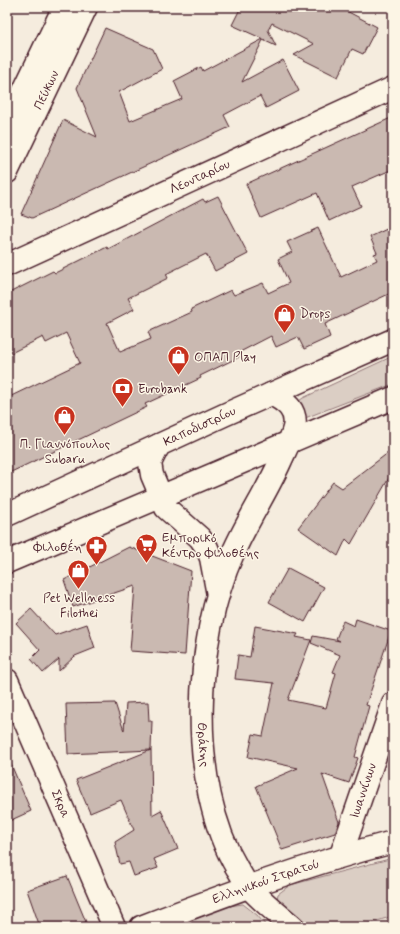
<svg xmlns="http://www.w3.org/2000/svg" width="400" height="934" font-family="Mynerve,sans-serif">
	<rect width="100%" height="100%" fill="#f5ecde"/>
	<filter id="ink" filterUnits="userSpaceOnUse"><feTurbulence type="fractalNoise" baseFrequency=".025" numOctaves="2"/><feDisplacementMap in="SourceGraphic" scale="8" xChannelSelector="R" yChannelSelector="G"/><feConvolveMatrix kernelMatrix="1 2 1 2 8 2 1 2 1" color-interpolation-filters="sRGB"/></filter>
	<g filter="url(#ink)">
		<!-- green -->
		<g fill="#dbcec4" stroke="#927678">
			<path d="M393,356V384L305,418L295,404L303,398Z"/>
			<path d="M393,858V916L358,927H295L276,903L278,894L290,885Z"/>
			<path d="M243,904L257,915L267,927H174L229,906Z"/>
		</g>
		<!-- building -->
		<g fill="#cab9b1" stroke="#4a1f2b">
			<path d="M241,7H339L377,27L363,54L352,49L338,77L294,55L314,44L272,23L268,30L276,46L263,40L242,82L283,60L299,91L266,108L260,96L224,115L230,127L32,218L21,214L63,120L97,137L77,88L105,28L153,49L162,69L119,92L130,121L182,99L174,81L201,67L203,71L263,39L232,25Z"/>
			<path d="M393,117V169L352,187L361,206L329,221L317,193L261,218L246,184Z"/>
			<path d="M218,196L248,254L215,271L206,254L166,274L168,278L128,298L134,309L107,323L120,352L151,339L148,332L192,312L191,309L231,290L234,295L263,283L268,293L289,283L278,259L292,252L287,242L318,228L341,277L377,260L374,254L377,253L370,237L393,226V292L325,324L330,337L304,349L298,337L276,347L271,336L238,353L239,357L200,376L201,378L145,404L147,407L7,474V398L80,363L66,333L46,343L43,337L7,355V294L53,271L55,273L107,247L108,249L203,199L205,202Z"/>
			<path d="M393,449V471L351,544L346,539L338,556L298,528L333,482L342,488Z"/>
			<path d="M129,547L191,571L185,655L130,651L135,586L73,607L64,580Z"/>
			<path d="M288,568L324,587L305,622L269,602Z"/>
			<path d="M31,609L55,635L87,624L95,648L75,656L59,671V659L43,673L31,659L40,650L16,623Z"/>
			<path d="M356,619L391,631L366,705L369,706L355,757L358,758L349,783L322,774L339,822L335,833L282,850L256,786L298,768L248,757L253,734L263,736L274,683L235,679L238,655L250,657L255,626L298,634L296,637L311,640L288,700L326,708L336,673L333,672L340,655L311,643L313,636L340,641L336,639L343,621L354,626Z"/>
			<path d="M148,702L149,721H152L151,750L68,754L66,704L115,703L124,731L126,703Z"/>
			<path d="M151,750L152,815L161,810L178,849L154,859L158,868L134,876L129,862L120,864L115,842L134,830L121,800L90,813L76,780Z"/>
			<path d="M7,755L31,811L7,822Z"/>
			<path d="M67,876L86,922L72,927H40L27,890Z"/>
		</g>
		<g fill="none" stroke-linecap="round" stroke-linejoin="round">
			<defs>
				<g id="minor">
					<path d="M7,126L64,7"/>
					<path id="s1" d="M7,172L86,7"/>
					<path id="s2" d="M7,265L393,88"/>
					<path id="s3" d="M271,394C285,401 298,410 294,428C291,440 285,451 280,462C266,493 247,521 233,553C194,640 187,784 237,868C241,874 244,881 248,886C261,901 278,914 293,927"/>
					<path d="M159,445L150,463L152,475L166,508L200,538L207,548L211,558L218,595"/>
					<path id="s4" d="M7,680L114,927"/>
					<path id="s5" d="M341,855L393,704"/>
					<path id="s6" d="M141,927C224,895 307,864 393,842"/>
				</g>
				<g id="major">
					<path id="s7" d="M7,515L224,415L393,340"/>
					<path d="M7,562L393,398"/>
				</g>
			</defs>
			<!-- minor casing -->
			<use href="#minor" stroke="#4a1f2b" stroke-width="25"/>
			<!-- major casing -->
			<use href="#major" stroke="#4a1f2b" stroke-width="25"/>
			<!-- minor -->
			<use href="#minor" stroke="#fcf5e5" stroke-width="22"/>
			<!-- major -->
			<use href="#major" stroke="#fcf5e5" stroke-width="22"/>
		</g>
	</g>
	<!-- icons -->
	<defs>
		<symbol id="shop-pin" viewBox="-11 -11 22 30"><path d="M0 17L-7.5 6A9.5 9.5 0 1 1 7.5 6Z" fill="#c8321e" stroke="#fcf5e5"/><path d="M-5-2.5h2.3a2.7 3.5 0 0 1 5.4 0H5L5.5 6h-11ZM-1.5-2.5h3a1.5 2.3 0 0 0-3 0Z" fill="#fff"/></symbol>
		<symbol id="bank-pin" viewBox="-11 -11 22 30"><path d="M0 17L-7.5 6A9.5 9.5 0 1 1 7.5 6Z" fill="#c8321e" stroke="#fcf5e5"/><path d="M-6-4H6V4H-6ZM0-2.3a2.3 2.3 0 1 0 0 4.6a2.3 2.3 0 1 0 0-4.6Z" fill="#fff"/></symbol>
		<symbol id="supermarket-pin" viewBox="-11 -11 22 30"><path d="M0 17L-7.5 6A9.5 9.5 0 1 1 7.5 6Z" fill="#c8321e" stroke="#fcf5e5"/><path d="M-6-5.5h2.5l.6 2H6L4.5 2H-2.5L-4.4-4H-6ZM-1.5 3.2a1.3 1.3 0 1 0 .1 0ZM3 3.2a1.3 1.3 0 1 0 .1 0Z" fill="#fff"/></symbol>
		<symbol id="pharmacy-pin" viewBox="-11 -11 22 30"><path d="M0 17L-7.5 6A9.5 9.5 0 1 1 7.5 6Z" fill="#c8321e" stroke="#fcf5e5"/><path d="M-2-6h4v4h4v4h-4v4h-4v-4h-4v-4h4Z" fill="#fff"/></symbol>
	</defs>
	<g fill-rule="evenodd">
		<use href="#shop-pin" x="272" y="302" width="25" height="34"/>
		<use href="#shop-pin" x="166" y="344" width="25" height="34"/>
		<use href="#bank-pin" x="110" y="376" width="25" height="34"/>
		<use href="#shop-pin" x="52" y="404" width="25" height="34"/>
		<use href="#supermarket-pin" x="134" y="532" width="25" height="34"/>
		<use href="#pharmacy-pin" x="84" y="534" width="25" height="34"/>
		<use href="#shop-pin" x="66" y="558" width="25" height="34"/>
	</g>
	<g text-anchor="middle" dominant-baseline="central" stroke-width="3" stroke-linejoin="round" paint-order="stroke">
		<!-- street labels -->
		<g font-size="13" fill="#4a1f2b" stroke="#fcf5e5">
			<text stroke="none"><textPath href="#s1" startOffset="91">Πεύκων</textPath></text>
			<text stroke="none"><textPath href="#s2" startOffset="212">Λεονταρίου</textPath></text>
			<text stroke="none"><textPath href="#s7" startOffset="212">Καποδιστρίου</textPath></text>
			<text stroke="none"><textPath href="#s3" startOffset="380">Θράκης</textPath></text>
			<text stroke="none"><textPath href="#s5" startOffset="68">Ιωαννίνων</textPath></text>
			<text stroke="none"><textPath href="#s4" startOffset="135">Σκρα</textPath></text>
			<text stroke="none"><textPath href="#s6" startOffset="133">Ελληνικού Στρατού</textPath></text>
		</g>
		<!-- poi labels -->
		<g font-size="13" fill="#4a1f2b" stroke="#fcf5e5" text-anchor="start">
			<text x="300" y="314">Drops</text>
			<text x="194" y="357">ΟΠΑΠ Play</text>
			<text x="138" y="389">Eurobank</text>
			<text x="65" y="444" text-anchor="middle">Π. Γιαννόπουλος<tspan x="65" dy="15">Subaru</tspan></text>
			<text x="162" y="538">Εμπορικό<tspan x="162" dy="15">Κέντρο Φιλοθέης</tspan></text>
			<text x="82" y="547" text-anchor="end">Φιλοθέη</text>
			<text x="79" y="598" text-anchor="middle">Pet Wellness<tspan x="79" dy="15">Filothei</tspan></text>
		</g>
	</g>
	<!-- margin -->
	<rect width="400" height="934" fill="none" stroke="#fcf5e5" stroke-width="24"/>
	<rect x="12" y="12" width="376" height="910" fill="none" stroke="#4a1f2b" stroke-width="1.5" filter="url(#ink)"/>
</svg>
